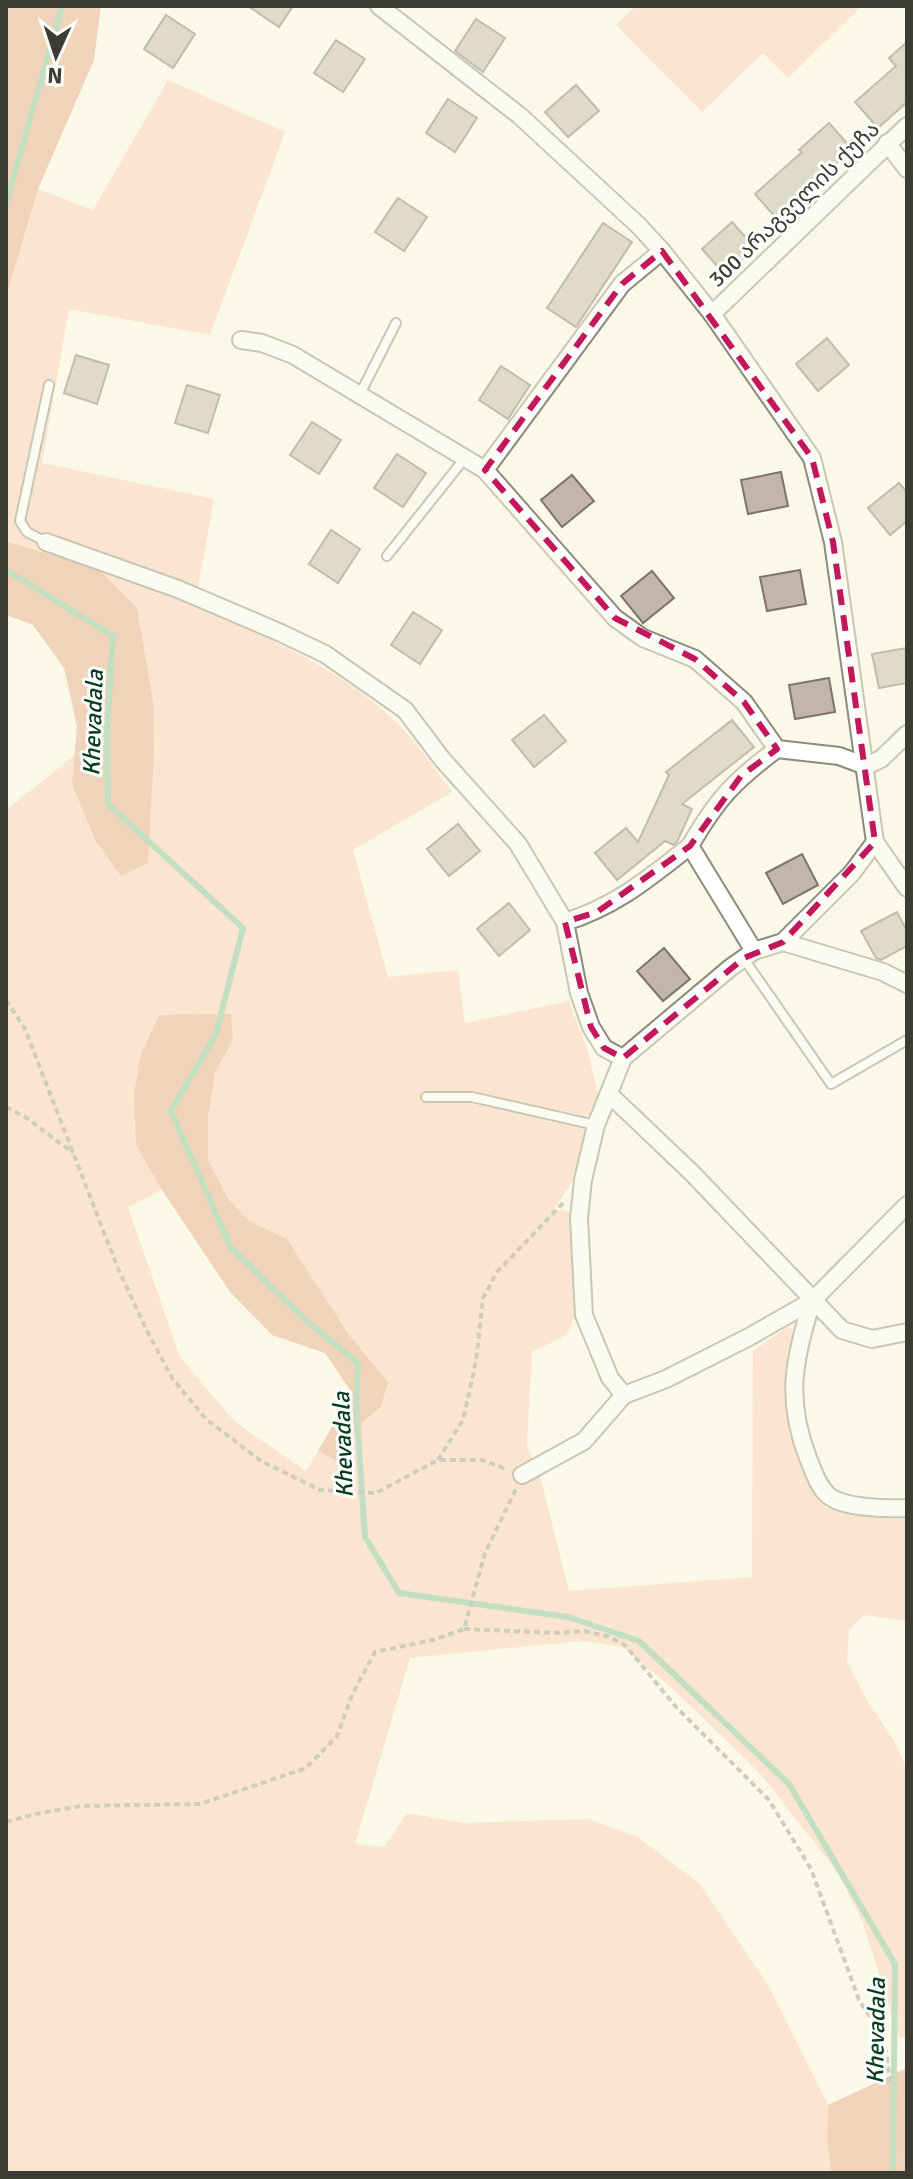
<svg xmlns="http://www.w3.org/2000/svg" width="913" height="2179" font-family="Signika,'Noto Sans Georgian',sans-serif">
	<rect width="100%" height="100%" fill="#faf8e6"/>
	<!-- green -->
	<g fill="#fccfb8" fill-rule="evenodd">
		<path d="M636,6H862L788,78L763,53L702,112L616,25Z"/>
		<path d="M168,80L285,132L210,335L69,309L42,463L214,499L198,588L189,602C263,636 341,667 399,725C419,745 435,769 452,792L353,850L388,977L458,970L465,1023L569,1001L588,1052L598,1094L577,1175L554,1209L572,1212C573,1238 585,1317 565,1335C557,1342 541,1346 532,1352L527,1445L542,1483L569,1591L752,1577L753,1351L789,1326L794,1333L787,1356L788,1407L797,1458L825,1508L907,1514V1621L864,1615L849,1630L847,1662L867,1700L894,1741L907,1769V2037H899L863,1923L838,1873L759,1772L673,1689L622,1647L582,1641L410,1658L355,1844L384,1847L407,1813L465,1823L589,1819L638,1837L699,1883L768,1985L828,2105L827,2138L831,2173H6V810L75,755L72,785L96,842L121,876L98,569L6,541V298L38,189L93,210ZM231,1014L233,1040L215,1072L208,1118V1160L229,1200L249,1221L287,1239L350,1336L388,1382L381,1407L358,1426L346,1448L353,1469L318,1451L306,1471L234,1421L180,1357L128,1207L162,1190Z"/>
	</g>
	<!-- forest -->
	<g fill="#e6a785">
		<path d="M6,6H101L94,60L38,189L6,298Z"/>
		<path d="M6,541L98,569L137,608L153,701L154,751L148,863L121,876L96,842L72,785L77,726L64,668L33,625L6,615Z"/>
		<path d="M231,1014L233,1040L215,1072L208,1118V1160L229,1200L249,1221L287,1239L350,1336L388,1382L381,1407L358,1426L347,1448L354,1470L318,1451L352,1393L325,1353L272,1335L230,1292L162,1190L136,1145L134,1094L140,1057L159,1015Z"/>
		<path d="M907,2068V2173H831L827,2138L828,2105Z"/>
	</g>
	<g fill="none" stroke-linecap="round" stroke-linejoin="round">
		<!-- stream -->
		<g stroke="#81c098" stroke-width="6">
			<path d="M6,204L62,6"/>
			<path d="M6,570L113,636L107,735L108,804L243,928L216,1034L171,1111L231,1248L308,1322L358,1363L356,1403L365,1537L399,1593L568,1617L639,1641L789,1784L895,1964L893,2173"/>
		</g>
	</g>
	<!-- building -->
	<g fill="#c1b6a7" stroke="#7f7467" stroke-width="2">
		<path d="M248,6H293L279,27Z"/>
		<path d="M166,15L195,34L173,68L144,49Z"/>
		<path d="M476,19L505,38L483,72L455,51Z"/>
		<path d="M336,40L365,59L343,92L314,73Z"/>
		<path d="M907,42V102L878,128L855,102L896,66L889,58Z"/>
		<path d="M576,85L599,111L568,137L545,112Z"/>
		<path d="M448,99L477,118L455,152L426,133Z"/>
		<path d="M829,123L852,149L806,190L808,193L778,220L755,194L802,152L799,150Z"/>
		<path d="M398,198L427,217L404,251L375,232Z"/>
		<path d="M732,222L755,248L725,275L702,249Z"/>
		<path d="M603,223L632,242L576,327L547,308Z"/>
		<path d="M827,338L849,365L818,391L796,364Z"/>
		<path d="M76,355L109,365L97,404L64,393Z"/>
		<path d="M501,366L530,385L508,419L479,400Z"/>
		<path d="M187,385L220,395L208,433L175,423Z"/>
		<path d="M312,422L341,440L319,474L290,455Z"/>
		<path d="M397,454L426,473L403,507L374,488Z"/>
		<path d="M781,472L788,506L748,514L741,480Z"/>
		<path d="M572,475L594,501L562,527L541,500Z"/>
		<path d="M899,483L907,492V521L890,535L868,508Z"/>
		<path d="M331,530L360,549L338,583L309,564Z"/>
		<path d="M800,570L806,604L767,611L760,577Z"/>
		<path d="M652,571L674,598L643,623L621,596Z"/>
		<path d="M413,612L442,630L420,664L391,645Z"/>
		<path d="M907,648V683L879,688L872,654Z"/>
		<path d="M829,678L835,712L795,719L789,685Z"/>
		<path d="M544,715L566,741L534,767L512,740Z"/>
		<path d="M732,720L754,747L682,804L692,809L677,842L674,845L665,841L617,880L595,853L626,828L638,842L669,775L666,772Z"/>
		<path d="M458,824L480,851L449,876L427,849Z"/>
		<path d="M802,854L818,885L783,904L766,873Z"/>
		<path d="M509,903L530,930L499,956L477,929Z"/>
		<path d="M897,912L907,931V946L881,960L876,958L861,931Z"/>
		<path d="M664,948L690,979L663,1001L637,971Z"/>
	</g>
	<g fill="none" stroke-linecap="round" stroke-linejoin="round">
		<defs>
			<g id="service">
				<path d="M360,394L396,323"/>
				<path d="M46,542L27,532L20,521L49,385"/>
				<path d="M387,556L465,458"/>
				<path d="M744,959L831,1084L907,1040"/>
				<path d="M426,1097H472L595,1125"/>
			</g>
			<g id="minor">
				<path d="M379,6L520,116L638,225L662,251L712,314L812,458L833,542L875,842L852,873L783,942L754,951L730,968L623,1058L596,1125L583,1180L579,1218L584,1315L610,1378L624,1395"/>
				<path d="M887,143L907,169"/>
				<path d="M712,314L907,126"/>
				<path d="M241,340L262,343L293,355L485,470L615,618L643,638L695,659L744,702L777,749L839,756L866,766"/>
				<path d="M485,470L622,284L662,251"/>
				<path d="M46,542L178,589L281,633L325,654L405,710L442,759L518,844L565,922L579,993L591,1027L604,1048L623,1058"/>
				<path d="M866,766L881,759L907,734"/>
				<path d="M875,842L907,888"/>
				<path d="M565,922C616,906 648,879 690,846"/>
				<path d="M783,942L883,972L907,984"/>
				<path d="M754,951L690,846C717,799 734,781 777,749"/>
				<path d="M609,1094L692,1173L842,1330L872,1339L907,1332"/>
				<path d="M812,1301C794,1359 785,1399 808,1458C813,1470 818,1487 829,1496C844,1508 888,1509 907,1508"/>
				<path d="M522,1475L584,1441L624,1395L666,1379L749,1337L812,1301L907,1205"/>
			</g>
		</defs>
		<!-- service casing -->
		<use href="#service" stroke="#8d8b7a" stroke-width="12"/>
		<!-- minor casing -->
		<use href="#minor" stroke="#8d8b7a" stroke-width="20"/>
		<!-- path -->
		<g stroke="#9b9a8d" stroke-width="4" stroke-dasharray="6 4" stroke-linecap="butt">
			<path d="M6,1000L25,1029L117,1266L145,1327L172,1378L206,1419L261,1461L320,1490L376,1493L438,1460H482L506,1469"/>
			<path d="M6,1107L27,1118L73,1153"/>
			<path d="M438,1460L463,1420L476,1361L483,1298L497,1272L564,1202"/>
			<path d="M464,1629L557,1633L584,1631L607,1636L625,1645L676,1707L769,1800L811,1869L859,2000L879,2030L887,2055L890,2087"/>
			<path d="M6,1822L35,1814L82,1806L200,1804L306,1768L337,1736L352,1695L375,1652L433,1640L464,1629L485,1553L516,1489"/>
		</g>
		<!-- service -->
		<use href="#service" stroke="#fff" stroke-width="8"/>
		<!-- minor -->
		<use href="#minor" stroke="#fff" stroke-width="16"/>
	</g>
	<!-- marked area -->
	<path d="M0 0H913V2179H0ZM662,251L812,458L833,542L875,842L783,942L744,958L623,1058L604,1048L591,1027L565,922L597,912L690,846L741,776L777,749L744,702L695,659L615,618L485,470L622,284Z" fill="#faf8e6" fill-opacity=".55" fill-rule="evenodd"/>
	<path fill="none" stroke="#c2185b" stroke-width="6" stroke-dasharray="16 10" stroke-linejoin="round" d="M662,251L812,458L833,542L875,842L783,942L744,958L623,1058L604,1048L591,1027L565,922L597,912L690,846L741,776L777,749L744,702L695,659L615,618L485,470L622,284Z"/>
	<g text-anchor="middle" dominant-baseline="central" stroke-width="6" stroke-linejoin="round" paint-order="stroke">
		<!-- street labels -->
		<g font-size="22" fill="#3c3b34" stroke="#fff">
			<text transform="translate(794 204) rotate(-44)">300 არაგველის ქუჩა</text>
		</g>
		<!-- water labels -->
		<g font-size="24" font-style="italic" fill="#083c21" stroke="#fff">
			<text transform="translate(93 723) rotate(-88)">Khevadala</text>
			<text transform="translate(343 1445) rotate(-92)">Khevadala</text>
			<text transform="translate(876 2031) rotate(-89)">Khevadala</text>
		</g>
	</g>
	<!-- border -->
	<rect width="913" height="2179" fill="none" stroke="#3c3b34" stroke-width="16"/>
	<!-- north arrow -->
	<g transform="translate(56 56) rotate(183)" stroke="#ffffff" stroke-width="6" paint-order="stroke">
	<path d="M0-6L14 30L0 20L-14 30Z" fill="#3c3b34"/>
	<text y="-12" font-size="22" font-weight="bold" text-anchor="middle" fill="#3c3b34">N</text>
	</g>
</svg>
